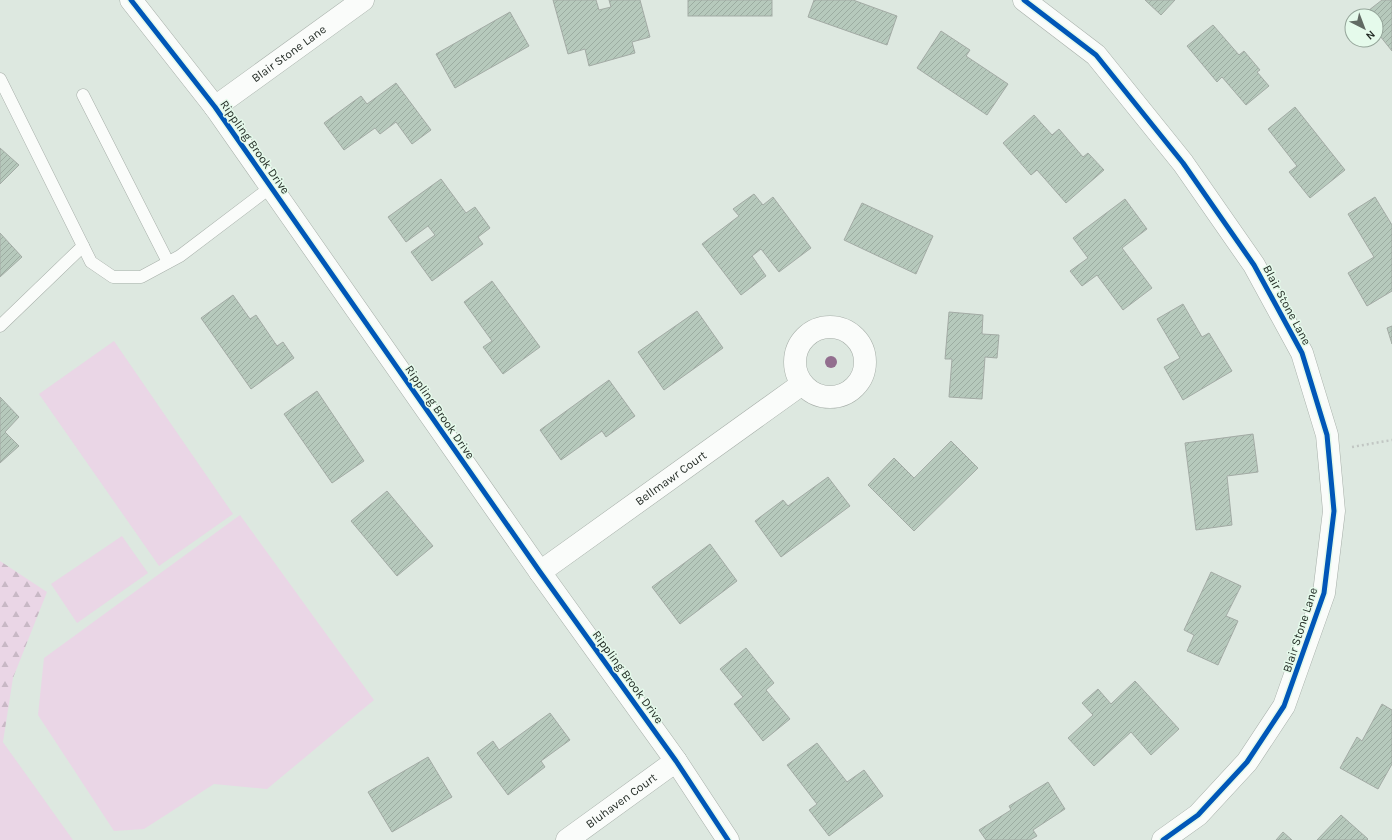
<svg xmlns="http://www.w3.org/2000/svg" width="1392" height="840" font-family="Karla,sans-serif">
	<defs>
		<pattern id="forest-firs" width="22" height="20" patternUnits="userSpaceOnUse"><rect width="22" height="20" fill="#ead6e6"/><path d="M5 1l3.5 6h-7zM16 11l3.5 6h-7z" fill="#c8b8c5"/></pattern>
		<pattern id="building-hatch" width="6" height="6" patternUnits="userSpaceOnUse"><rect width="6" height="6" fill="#b6c9bc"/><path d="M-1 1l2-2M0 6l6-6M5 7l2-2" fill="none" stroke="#9caca1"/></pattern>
	</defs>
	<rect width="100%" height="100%" fill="#dde8e0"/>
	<!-- forest -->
	<path fill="url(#forest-firs)" d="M0,561L47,592L13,678L2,748L0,840Z"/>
	<!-- park -->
	<g fill="#ead6e6">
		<path d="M114,341L233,514L159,566L39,394Z"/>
		<path d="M240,515L374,700L267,789L214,784L144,829L114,831L38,715L44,658Z"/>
		<path d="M122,536L148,573L77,623L51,584Z"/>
		<path d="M0,738L73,840H0Z"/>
	</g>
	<!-- building -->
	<g fill="url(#building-hatch)" stroke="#a3aba5">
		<path d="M553,0H596L599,10L611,7L609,0H640L650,37L632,42L635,53L589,66L585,49L568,54Z"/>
		<rect x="688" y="0" width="84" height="16"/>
		<path d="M814,0H853L897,16L887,45L808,17Z"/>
		<path d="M1145,0H1175L1161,15Z"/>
		<path d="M1382,0H1392V51L1376,31V16H1365L1364,14Z"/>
		<path d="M510,12L529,46L455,88L436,54Z"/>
		<path d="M1213,25L1239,55L1244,51L1260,70L1257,72L1269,86L1246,105L1222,77L1217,82L1187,46Z"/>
		<path d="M941,31L970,50L966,56L1008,84L987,115L917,68Z"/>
		<path d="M396,83L431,130L412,144L396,122L380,134L375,128L344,150L324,123L361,96L367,104Z"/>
		<path d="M1295,107L1345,170L1310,198L1289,172L1297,166L1268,129Z"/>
		<path d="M1034,115L1052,135L1059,129L1083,157L1088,153L1104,170L1066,203L1037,170L1031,175L1003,143Z"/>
		<path d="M0,148L19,165L0,184Z"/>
		<path d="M441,179L466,213L475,207L490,228L478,237L483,244L432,281L411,252L435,235L428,226L406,242L388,217Z"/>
		<path d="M754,194L763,205L773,197L811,248L779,272L761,249L752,256L766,276L741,295L702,244L739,216L733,209Z"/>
		<path d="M1375,197L1392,225V291L1367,306L1348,273L1374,257L1348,214Z"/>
		<path d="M1125,199L1147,229L1122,248L1152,288L1123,310L1097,275L1082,286L1070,271L1088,258L1073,238Z"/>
		<path d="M862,203L933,236L916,274L844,240Z"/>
		<path d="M0,233L22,257L0,277Z"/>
		<path d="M492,281L540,347L503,374L483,347L492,341L464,302Z"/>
		<path d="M233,295L250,319L256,315L277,346L283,342L294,358L251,389L201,318Z"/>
		<path d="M1183,304L1202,337L1209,333L1232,371L1183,400L1164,367L1180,358L1157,319Z"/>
		<path d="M697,311L723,348L664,390L638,352Z"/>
		<path d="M949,312L983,315L982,334L999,335L997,358L985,357L982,399L949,397L952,359H945Z"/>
		<path d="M1392,326V344L1387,328Z"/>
		<path d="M609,380L635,416L606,437L602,431L561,460L540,430Z"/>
		<path d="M317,391L364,461L332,483L284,414Z"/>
		<path d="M0,397L19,417L5,432L19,446L0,463Z"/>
		<path d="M1253,434L1258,472L1227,476L1232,525L1196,530L1185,443Z"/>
		<path d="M951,441L978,468L914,531L868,485L894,458L914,478Z"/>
		<path d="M828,477L850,506L781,557L755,521L783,500L788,506Z"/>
		<path d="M387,491L433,546L397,576L351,521Z"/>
		<path d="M710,544L737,581L680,624L652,587Z"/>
		<path d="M1211,572L1241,586L1226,616L1238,621L1218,665L1187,651L1194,635L1184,630Z"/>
		<path d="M746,648L774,683L766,690L790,719L763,741L734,704L743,697L720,669Z"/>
		<path d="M1135,681L1179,729L1151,755L1131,732L1094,766L1068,738L1093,715L1082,703L1098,689L1111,704Z"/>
		<path d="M1382,704L1392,710V764L1378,789L1340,768L1357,737L1362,741Z"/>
		<path d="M550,713L570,740L541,761L545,767L508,795L477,753L493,741L499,750Z"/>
		<path d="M817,743L847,782L864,770L883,796L829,836L809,810L817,804L787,765Z"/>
		<path d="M428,757L452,797L392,832L368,792Z"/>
		<path d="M1048,782L1065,809L1033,830L1037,836L1030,840H986L979,830L1011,810L1009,806Z"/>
		<path d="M1341,815L1368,839L1367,840H1317Z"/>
		<path d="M1283,832L1292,840H1276Z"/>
	</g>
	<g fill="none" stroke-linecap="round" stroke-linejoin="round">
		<defs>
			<g id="service">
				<path d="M0,79L91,262L113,277H141L180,256L271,187"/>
				<path d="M83,95L168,262"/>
				<path d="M0,326L83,246"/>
			</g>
			<g id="minor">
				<path d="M1024,0L1096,55L1183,163L1254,265L1302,353L1327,435L1334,511L1324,593L1284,706L1247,762L1198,815L1163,840"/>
				<path id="s1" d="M215,107L363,0"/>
				<circle cx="830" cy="362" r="35"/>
				<path id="s2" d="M540,572L802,384"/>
				<path id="s3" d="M567,840L676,761"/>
			</g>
			<path id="tertiary" d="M131,0L215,107L540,572L676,761L728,840"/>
		</defs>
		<!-- service casing -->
		<use href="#service" stroke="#a7afa9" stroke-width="13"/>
		<!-- minor casing -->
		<use href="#minor" stroke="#a7afa9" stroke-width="23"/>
		<!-- tertiary casing -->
		<use href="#tertiary" stroke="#a7afa9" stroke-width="23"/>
		<!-- path -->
		<path stroke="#c1c6c3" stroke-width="2.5" stroke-dasharray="2 3" stroke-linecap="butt" d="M1352,447L1392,440"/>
		<!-- service -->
		<use href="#service" stroke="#fafcfa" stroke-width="12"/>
		<!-- minor -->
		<use href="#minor" stroke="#fafcfa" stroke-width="22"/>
		<!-- tertiary -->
		<use href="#tertiary" stroke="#fafcfa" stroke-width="22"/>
		<defs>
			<g id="cycleway">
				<path d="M131,0L215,107L540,572L676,761L728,840"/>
				<path d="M1024,0L1096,55L1183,163L1254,265L1302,353L1327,435L1334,511L1324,593L1284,706L1247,762L1198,815L1163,840"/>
			</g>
		</defs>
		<!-- cycleway casing -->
		<use href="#cycleway" stroke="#e5faeb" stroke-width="8"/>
		<!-- cycleway -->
		<use href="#cycleway" stroke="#0057b8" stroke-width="5"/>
	</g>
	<!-- trees -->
	<circle fill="#926e8e" cx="831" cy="362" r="6"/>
	<g text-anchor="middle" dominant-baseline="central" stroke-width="3" stroke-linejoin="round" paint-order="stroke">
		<!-- street labels -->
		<g font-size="12" fill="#1e2620" stroke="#e5faeb">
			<text stroke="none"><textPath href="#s1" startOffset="91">Blair Stone Lane</textPath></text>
			<text transform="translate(255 147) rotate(55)">Rippling Brook Drive</text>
			<text transform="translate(1287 305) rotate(62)">Blair Stone Lane</text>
			<text transform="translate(440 412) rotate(55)">Rippling Brook Drive</text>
			<text stroke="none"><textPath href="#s2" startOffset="161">Bellmawr Court</textPath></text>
			<text transform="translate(1300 630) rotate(-72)">Blair Stone Lane</text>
			<text transform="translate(628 677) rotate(54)">Rippling Brook Drive</text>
			<text stroke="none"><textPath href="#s3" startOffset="67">Bluhaven Court</textPath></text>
		</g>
	</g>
	<!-- north arrow -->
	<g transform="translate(1364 28) rotate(138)"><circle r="19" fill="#e5faeb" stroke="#95a59a"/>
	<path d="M0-3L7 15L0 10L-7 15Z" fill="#616a63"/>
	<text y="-6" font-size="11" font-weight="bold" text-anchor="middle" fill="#1e2620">N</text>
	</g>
</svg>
